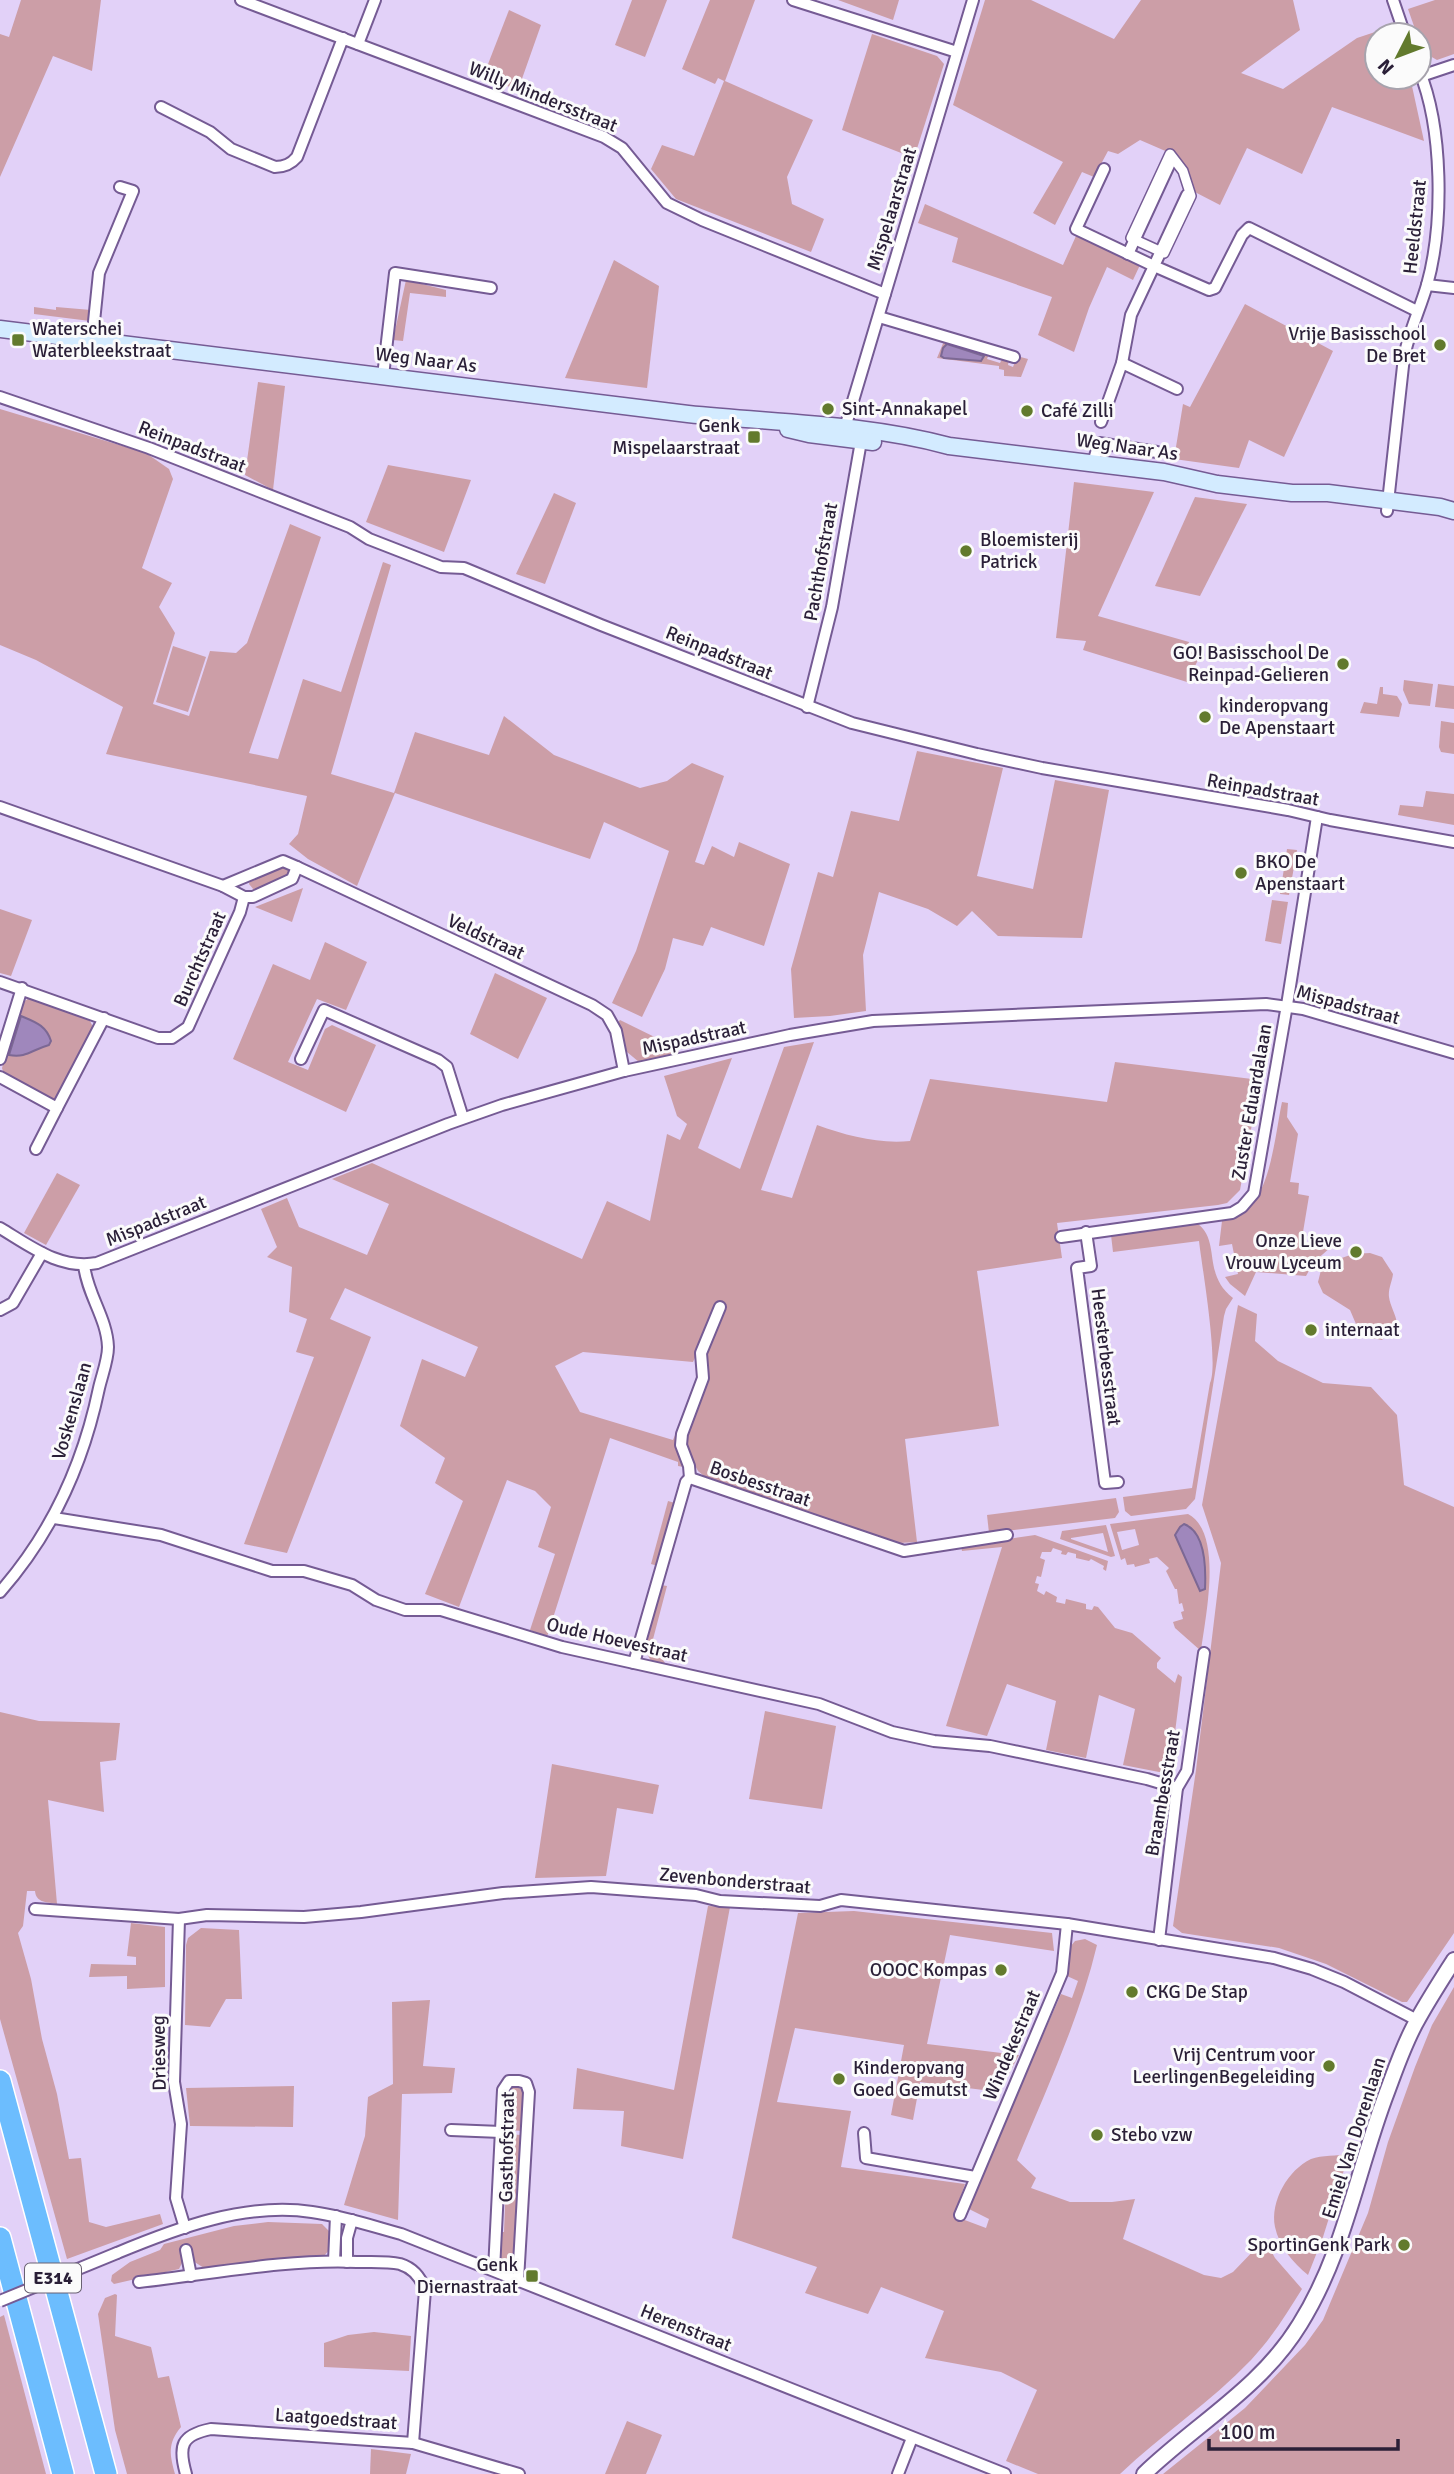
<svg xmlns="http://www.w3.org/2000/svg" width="1454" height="2474" font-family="Signika,sans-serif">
	<rect width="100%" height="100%" fill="#e2d1f8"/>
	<!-- green -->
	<g fill="#cc9ea7" fill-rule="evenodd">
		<path d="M21,0H101L92,71L53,56L0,177V34L9,37Z"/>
		<path d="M632,0H667L645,57L615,45Z"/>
		<path d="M710,0H755L725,81L813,120L787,177L792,204L824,219L811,252L676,199L651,169L662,145L694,156L724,81L718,78L715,84L682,69Z"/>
		<path d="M838,0H899L893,20Z"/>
		<path d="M985,0H1031L1114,39L1141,0H1293L1300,30L1241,73L1283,89L1357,38L1390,27L1393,35H1377V77H1410L1424,141L1332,107L1302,174L1247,148L1220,205L1189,189L1170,153L1140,140L1118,154L1108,151L1094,177L1082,172L1055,225L1033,213L1063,162L953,105Z"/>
		<path d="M1435,0H1454V54L1437,60L1423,52L1408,9Z"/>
		<path d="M509,10L541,25L518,90L483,77Z"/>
		<path d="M872,34L937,56L944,64L914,158L842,130Z"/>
		<path d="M925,204L1063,265L1076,236L1140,265L1133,280L1107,267L1089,308L1074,352L1038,335L1052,297L952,262L958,238L918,223Z"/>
		<path d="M614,260L659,286L647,388L565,378Z"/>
		<path d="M406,280L446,290V297L410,293L403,341L393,340Z"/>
		<path d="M1245,304L1333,351L1284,457L1249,440L1239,468L1174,459L1183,404L1190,407Z"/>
		<path d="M34,307L56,310V307L91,310L90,321L34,314Z"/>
		<path d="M944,341L989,354L987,359L1000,363L1002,359L1009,360L1008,365L1013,367L1017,356L1028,359L1021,377L1004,376V370L999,369V366L937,358Z"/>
		<path d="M258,382L285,386L273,490L245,475Z"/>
		<path d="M0,409L146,453L169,469L173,479L142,568L172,583L159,607L175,633L153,704L189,716L210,651L236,653L247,643L290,524L321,537L249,753L278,759L303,679L341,692L383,562L391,565L331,774L394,793L415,732L489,755L504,716L554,755L640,788L667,781L692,763L724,776L695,862L704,865L712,846L734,857L739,842L790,864L764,946L711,927L703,946L673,938L665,969L642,1017L612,1003L636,951L669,851L604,822L590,859L395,793L357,886L308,859L289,844L298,834L307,796L106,754L123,707L36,660L0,645Z"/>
		<path d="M388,465L471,480L444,552L366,522Z"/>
		<path d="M1074,482L1154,492L1098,616L1189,642L1188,648L1198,660L1187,682L1083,650L1086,641L1056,638Z"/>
		<path d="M554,493L576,503L545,584L516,574Z"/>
		<path d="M1195,497L1247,504L1200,596L1155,586Z"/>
		<path d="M173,646L206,657L188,712L156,702Z"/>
		<path d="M1404,680L1433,684L1430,706L1409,704L1403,690Z"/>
		<path d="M1438,684L1454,686V709L1435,707Z"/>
		<path d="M1380,687H1383V694L1397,696L1402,704L1399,717L1360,713L1364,702L1377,704Z"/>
		<path d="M1441,721L1454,723V754L1441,752L1439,747Z"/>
		<path d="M917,751L1003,768L977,876L1033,889L1055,780L1109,790L1082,938L998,936L972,911L957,926L928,909L879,892L863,955L866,1011L830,1016L794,1018L791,969L818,872L833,877L851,811L899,821Z"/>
		<path d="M1426,791L1454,794V825L1398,815L1400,805L1423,807Z"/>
		<path d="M1287,849L1297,850L1289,895L1280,894Z"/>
		<path d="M282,866L287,868L289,871L285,878L254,890L249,884L250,880Z"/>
		<path d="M303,888L292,922L255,907Z"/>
		<path d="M1272,900L1288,902L1281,944L1265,941Z"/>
		<path d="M0,909L32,920L11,976L0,973Z"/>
		<path d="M325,942L367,962L346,1010L317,999L288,1062L308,1070L325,1029L332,1025L376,1045L346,1112L233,1059L273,964L310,980Z"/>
		<path d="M495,973L547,998L518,1059L470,1034Z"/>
		<path d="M31,997L89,1019L93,1027L58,1098L54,1100L4,1074L2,1068L23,1002Z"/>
		<path d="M620,1020L677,1048L679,1053L639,1062L627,1052L618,1022Z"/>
		<path d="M814,1042L761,1190L792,1198L817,1125C848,1136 878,1144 910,1141L930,1079L1107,1102L1115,1062L1260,1080L1240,1190L1227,1203L1218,1205L1057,1223L1062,1258L977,1271L999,1426L905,1439L917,1542L899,1543L704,1476L698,1471L684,1445L704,1353L725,1305L720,1302L693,1362L583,1352L555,1366L580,1412L673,1440L680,1423L684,1467L678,1466V1462L610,1438L547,1637L530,1630L555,1554L538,1547L551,1507L535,1491L507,1480L459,1607L425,1594L463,1501L435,1483L445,1458L400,1426L422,1359L465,1377L478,1347L345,1288L330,1319L371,1337L287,1553L244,1544L314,1357L296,1352L307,1319L289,1312L292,1267L267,1257L277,1247L261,1209L287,1198L299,1227L367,1255L389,1204L332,1179L372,1163L582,1259L607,1201L650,1221L667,1134L680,1140L687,1124L677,1116L664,1076L732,1058L698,1148L740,1169L784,1047Z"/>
		<path d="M1282,1102L1288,1103L1287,1117L1298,1134L1290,1182L1299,1183L1298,1194L1309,1196L1301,1244L1331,1247L1314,1262L1306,1276L1256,1272L1245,1296L1230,1284L1225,1277L1238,1274L1232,1244L1219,1246L1222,1221C1229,1220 1237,1218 1243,1214C1271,1193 1275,1135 1282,1102Z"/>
		<path d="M57,1173L80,1185L46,1245L24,1233Z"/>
		<path d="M1198,1224C1221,1242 1202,1274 1233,1298L1226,1309L1224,1316L1195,1499L1186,1509L1131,1516L1125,1511L1123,1497L1192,1488L1210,1383C1219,1364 1202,1267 1199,1241L1113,1252L1111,1235Z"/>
		<path d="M1370,1253L1382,1257L1393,1274C1392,1282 1388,1289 1389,1297C1390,1306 1396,1314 1397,1324L1382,1340L1372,1338L1359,1331L1350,1310L1323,1293L1318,1282L1321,1270L1336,1260L1353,1254Z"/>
		<path d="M1238,1305L1257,1314L1255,1341L1278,1361L1323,1383L1371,1387L1397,1415L1404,1485L1454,1507V1933L1407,2002H1402L1326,1964L1279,1948L1182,1933L1173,1926L1196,1770L1221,1563L1202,1505Z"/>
		<path d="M1116,1498L1119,1512L1115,1518L989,1533L987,1515Z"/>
		<path d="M668,1501L675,1503L658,1566L651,1564Z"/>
		<path d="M1188,1514C1224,1533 1205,1618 1201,1651L1175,1628L1173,1622L1183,1619L1181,1612L1184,1611L1182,1603L1179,1604L1177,1589H1175L1166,1571L1169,1568L1157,1557L1149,1559L1150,1563L1135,1567L1134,1564L1127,1565L1125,1558L1121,1560L1110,1524ZM1135,1529L1139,1545L1122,1550L1117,1532Z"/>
		<path d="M1106,1525L1115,1556L1111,1557L1060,1539L1062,1531ZM1103,1533L1108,1552L1071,1539V1538Z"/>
		<path d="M1035,1535L1108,1561L1106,1571L1103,1569L1104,1566L1091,1559L1089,1561L1076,1558V1554L1068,1552L1066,1555L1061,1554L1062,1551L1053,1548L1051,1552H1042L1040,1558L1045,1560L1041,1577L1037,1576L1035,1583L1039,1584L1037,1591L1044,1595L1046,1591L1057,1597L1056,1602L1065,1604L1066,1599L1086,1604V1609L1092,1610L1094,1606L1098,1607L1115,1628L1132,1633L1161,1658L1157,1663V1668L1175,1683L1178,1674L1182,1677L1172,1756L1177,1760L1169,1771L1159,1772L1123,1765L1135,1709L1099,1695L1086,1758L1046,1750L1056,1701L1007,1684L987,1736L946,1726L1002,1547L962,1551L961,1546Z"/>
		<path d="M661,1585L667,1586L652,1643L665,1663L680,1666L678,1668L651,1661L645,1650Z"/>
		<path d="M765,1711L836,1726L822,1809L749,1799Z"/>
		<path d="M0,1712L39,1721L120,1723L116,1760L100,1762L104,1812L48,1800L57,1904C47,1902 36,1903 35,1891H27L23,1926L18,1933L31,1979L42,2039L57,2094L69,2159L81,2158L89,2222L106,2227L160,2214L163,2224L67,2259L0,2019Z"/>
		<path d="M552,1764L659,1785L653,1814L617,1808L606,1876L535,1878Z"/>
		<path d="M708,1906L730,1907L683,2159L621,2146L624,2111L573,2109L577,2068L674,2090Z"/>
		<path d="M854,1911L1052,1933L1054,1951L950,1935L927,2044L1019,2055L999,2092L920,2082L913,2120L891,2115L904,2045L795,2028L777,2102L851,2111L841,2167L965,2184L954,2216L986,2228L989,2219L967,2208L1061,1994L1072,1998L1078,1981L1067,1976L1070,1947L1075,1941L1085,1939L1097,1945C1079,2020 1046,2090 1017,2160L1036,2178L1031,2188L1070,2202H1112L1135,2199L1123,2239L1204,2275L1221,2278L1233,2272L1258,2246L1268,2245L1275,2258L1302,2289C1287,2313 1271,2339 1251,2360C1211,2402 1162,2434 1120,2474H1038L1006,2461L1037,2390L1001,2372L925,2358L944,2311L881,2287L868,2314L805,2293L817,2267L732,2238L798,1913Z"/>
		<path d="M131,1923L165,1927V1987L127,1989V1976L89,1977L91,1964L136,1965V1957L127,1956Z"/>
		<path d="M201,1928L239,1930L242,1999H226L210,2027L185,2025L186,1945L188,1938Z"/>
		<path d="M1454,1987V2474H1163L1245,2408L1305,2345L1323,2320L1368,2213L1388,2142L1415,2067L1432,2025Z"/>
		<path d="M430,2000L423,2066L455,2068L452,2093L402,2094L398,2220L344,2205L365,2136L368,2097L393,2084L392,2002Z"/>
		<path d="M294,2086L293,2127L190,2126L186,2088Z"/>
		<path d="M513,2086L524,2090L522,2131L507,2130L505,2127L508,2089Z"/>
		<path d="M507,2134L521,2135L523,2137L521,2183H517L515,2233L519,2234L515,2264L505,2266L500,2261V2232H504L506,2182H502L504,2137Z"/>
		<path d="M1349,2154L1323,2237L1308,2275C1293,2263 1279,2246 1275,2227C1270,2201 1288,2170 1311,2159C1322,2155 1337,2156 1349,2154Z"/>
		<path d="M268,2222L322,2224L329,2231L331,2248L323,2257H294L204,2268L193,2261H183L179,2269L114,2284L111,2281L112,2275L130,2262L160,2250L164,2244L234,2226Z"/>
		<path d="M115,2294L117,2295L115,2336L151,2347L158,2378L169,2376L181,2427C167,2444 170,2455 175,2474H127L115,2430L98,2314L105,2298Z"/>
		<path d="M4,2315L46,2474H0V2317Z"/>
		<path d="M374,2332L411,2336L409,2371L324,2367V2343L348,2335Z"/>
		<path d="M627,2421L662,2435L646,2474H605Z"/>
		<path d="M371,2449L411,2454L406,2474H370Z"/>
	</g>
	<!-- water -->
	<g fill="#9f87bc" stroke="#7c6894" stroke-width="2">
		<path d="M947,344L984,356L981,361L944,358L941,356L943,348Z"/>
		<path d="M21,1016C35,1022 46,1025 51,1041L49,1045C31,1050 27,1058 9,1055Z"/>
		<path d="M1184,1524C1206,1532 1206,1568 1205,1589L1200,1591L1175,1535L1180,1527Z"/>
	</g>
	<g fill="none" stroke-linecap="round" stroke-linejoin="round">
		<defs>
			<path id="pedestrian" d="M1170,154L1183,171L1191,196L1164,253L1131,238Z"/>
			<g id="minor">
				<path d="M241,0L604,137L622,148L667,203L702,220L885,294"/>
				<path d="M793,0L957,52"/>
				<path d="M1393,0L1405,35"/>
				<path d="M358,44L375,0"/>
				<path d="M1421,76L1454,65"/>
				<path d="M161,107L210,132L231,149L275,167C285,167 291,164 297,157L343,38"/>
				<path d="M1187,195L1154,266L1209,290L1215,288L1242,235L1249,228L1417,311"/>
				<path d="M1128,254L1170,163"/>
				<path d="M1427,285L1454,288"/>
				<path d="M879,317L1014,357"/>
				<path d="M92,341L99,273L133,191L120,187"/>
				<path d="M1122,363L1177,389"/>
				<path d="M383,376L395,273L491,288"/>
				<path d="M0,397L149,448L350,527L369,539L441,567L464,568L601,625L852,723L977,754L1042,768L1288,810L1330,820L1454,842"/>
				<path d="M1101,422L1122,363L1131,315L1154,266L1076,229L1104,169"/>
				<path d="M1093,463L1099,443L1157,452"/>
				<path d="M1387,511L1404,357C1409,332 1420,309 1427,285C1444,224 1443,128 1419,70"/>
				<path d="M807,707L832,607L860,447V440L846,428L847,421L973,0"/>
				<path d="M0,807L223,886L244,897H253L292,879L297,867"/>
				<path d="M223,886L283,861L297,867L592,1005L607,1015L616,1031L624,1071"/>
				<path d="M0,982L158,1038H172L188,1027L240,912L244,897"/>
				<path d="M0,1059L22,988"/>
				<path d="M301,1059L324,1010L438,1060L447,1067L463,1118"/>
				<path d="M0,1077L57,1108L36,1149"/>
				<path d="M57,1108L104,1018"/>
				<path d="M0,1228C30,1246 60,1270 97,1263L448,1124L502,1105L624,1071L790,1035L873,1021L1266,1004L1303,1009L1454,1053"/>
				<path d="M1086,1232L1091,1266L1077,1268L1105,1483L1118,1482"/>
				<path d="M1061,1237L1232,1213L1242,1207L1254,1193L1287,1005L1317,817"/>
				<path d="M0,1310L13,1303L42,1253"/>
				<path d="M690,1478L689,1466L681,1445L682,1434L703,1378L701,1353L720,1307"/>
				<path d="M54,1518L161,1535L272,1571H304L352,1585L376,1600L405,1610H441L562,1647L819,1704L892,1732L934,1741L990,1746L1147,1779L1177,1788"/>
				<path d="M0,1592C52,1533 83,1465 99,1388C102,1375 108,1360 108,1347C107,1318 87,1294 84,1265"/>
				<path d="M634,1663L686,1482L690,1478L904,1551L1007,1535"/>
				<path d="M35,1909L179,1919L207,1915L304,1917L361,1912L503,1893L591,1887L696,1895L720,1901L820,1906L841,1900L1067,1924L1274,1958L1312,1969L1344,1982L1417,2020"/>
				<path d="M179,1919L174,2082L181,2124L176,2198L185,2228"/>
				<path d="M1159,1940L1177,1788L1187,1771L1204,1653"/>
				<path d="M451,2130L501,2132"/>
				<path d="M864,2133L866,2158L975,2177"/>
				<path d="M960,2215L1062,1973L1067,1924"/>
				<path d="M186,2250L191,2276"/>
				<path d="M117,2253C177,2228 246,2202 312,2212C342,2216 372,2226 401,2234L1005,2474"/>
				<path d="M334,2261L336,2216"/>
				<path d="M347,2262V2238L352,2220"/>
				<path d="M494,2270L503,2090L509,2081H519L526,2083L529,2092L518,2280"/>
				<path d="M139,2282C212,2274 284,2259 357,2262C371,2262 387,2261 400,2264C413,2268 421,2278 425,2290L413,2443"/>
				<path d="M186,2474C178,2446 181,2435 211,2429L413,2443L519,2474"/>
				<path d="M898,2474L912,2438"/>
			</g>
			<path id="tertiary" d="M1144,2474C1197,2423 1261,2388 1300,2324C1345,2252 1357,2170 1387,2092C1396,2068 1405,2041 1418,2019C1429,1999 1442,1979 1454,1960"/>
			<g id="secondary">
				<path d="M0,329L688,414C775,423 864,423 949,446L1164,472L1217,484L1292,493H1328L1440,507L1454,511"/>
				<path d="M788,429L809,434L873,442"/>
			</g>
			<g id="motorway">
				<path d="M0,2081L106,2474"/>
				<path d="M0,2238L63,2474"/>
			</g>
		</defs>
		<!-- pedestrian casing -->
		<use href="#pedestrian" stroke="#755b94" stroke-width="12"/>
		<!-- minor casing -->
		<use href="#minor" stroke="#755b94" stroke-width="14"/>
		<!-- tertiary casing -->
		<use href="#tertiary" stroke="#755b94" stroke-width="18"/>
		<!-- secondary casing -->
		<use href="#secondary" stroke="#755b94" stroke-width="19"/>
		<!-- motorway casing -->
		<use href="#motorway" stroke="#fff" stroke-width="24"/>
		<!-- pedestrian -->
		<use href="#pedestrian" stroke="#fff" stroke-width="9"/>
		<!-- minor -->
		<use href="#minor" stroke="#fff" stroke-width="10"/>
		<!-- tertiary -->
		<use href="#tertiary" stroke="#fff" stroke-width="14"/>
		<!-- secondary -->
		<use href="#secondary" stroke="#d3ebff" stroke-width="16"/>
		<!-- motorway -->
		<use href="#motorway" stroke="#6cbdfe" stroke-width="21"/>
		<defs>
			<path id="minor-bridge" d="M0,2301L117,2253"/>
		</defs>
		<!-- minor-bridge casing -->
		<use href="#minor-bridge" stroke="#755b94" stroke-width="14" stroke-linecap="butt"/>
		<!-- minor-bridge -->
		<use href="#minor-bridge" stroke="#fff" stroke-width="10"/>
	</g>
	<!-- markers -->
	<g fill="#627a2d" stroke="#fbfbfb" stroke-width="2.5">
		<rect x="11" y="333" width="14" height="14" rx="3.5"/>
		<circle cx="1440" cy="345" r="7"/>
		<circle cx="828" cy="409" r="7"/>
		<circle cx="1027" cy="411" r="7"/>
		<rect x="747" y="430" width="14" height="14" rx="3.5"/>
		<circle cx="966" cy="551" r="7"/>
		<circle cx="1343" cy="664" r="7"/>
		<circle cx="1205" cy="717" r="7"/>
		<circle cx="1241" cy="873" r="7"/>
		<circle cx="1356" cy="1252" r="7"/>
		<circle cx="1311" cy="1330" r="7"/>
		<circle cx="1001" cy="1970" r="7"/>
		<circle cx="1132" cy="1992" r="7"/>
		<circle cx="1329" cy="2066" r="7"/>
		<circle cx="839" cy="2079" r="7"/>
		<circle cx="1097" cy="2135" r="7"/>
		<circle cx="1404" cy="2245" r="7"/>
		<rect x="525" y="2269" width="14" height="14" rx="3.5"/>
	</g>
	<g text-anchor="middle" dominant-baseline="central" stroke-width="6" stroke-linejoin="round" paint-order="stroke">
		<!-- shield labels -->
		<rect fill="#fbfbfb" stroke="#696172" stroke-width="2" x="25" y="2263.5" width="56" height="29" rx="5"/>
		<g font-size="18" font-weight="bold" fill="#2a1f37">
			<text x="53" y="2278">E314</text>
		</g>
		<!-- street labels -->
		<g font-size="19" fill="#2a1f37" stroke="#fbfbfb">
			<text transform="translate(543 97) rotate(22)">Willy Mindersstraat</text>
			<text transform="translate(892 209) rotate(-73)">Mispelaarstraat</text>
			<text transform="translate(1415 227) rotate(-84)">Heeldstraat</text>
			<text transform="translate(426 360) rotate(7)">Weg Naar As</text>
			<text transform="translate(192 447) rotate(21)">Reinpadstraat</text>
			<text transform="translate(1127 447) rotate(8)">Weg Naar As</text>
			<text transform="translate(821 562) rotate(-80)">Pachthofstraat</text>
			<text transform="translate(719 653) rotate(22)">Reinpadstraat</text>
			<text transform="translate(1263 790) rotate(10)">Reinpadstraat</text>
			<text transform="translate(486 937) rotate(25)">Veldstraat</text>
			<text transform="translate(200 959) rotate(-66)">Burchtstraat</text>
			<text transform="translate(1348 1005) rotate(15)">Mispadstraat</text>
			<text transform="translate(694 1038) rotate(-12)">Mispadstraat</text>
			<text transform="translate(1252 1102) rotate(-80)">Zuster Eduardalaan</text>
			<text transform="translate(156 1221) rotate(-22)">Mispadstraat</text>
			<text transform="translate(1106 1357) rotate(83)">Heesterbesstraat</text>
			<text transform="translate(72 1411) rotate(-74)">Voskenslaan</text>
			<text transform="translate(760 1484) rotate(19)">Bosbesstraat</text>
			<text transform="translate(617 1640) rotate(13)">Oude Hoevestraat</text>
			<text transform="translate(1163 1793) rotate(-80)">Braambesstraat</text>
			<text transform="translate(735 1881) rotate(5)">Zevenbonderstraat</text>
			<text transform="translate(1012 2045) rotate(-67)">Windekestraat</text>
			<text transform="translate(159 2053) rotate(-91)">Driesweg</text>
			<text transform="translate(1354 2138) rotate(-72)">Emiel Van Dorenlaan</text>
			<text transform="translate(507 2147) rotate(-89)">Gasthofstraat</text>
			<text transform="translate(686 2328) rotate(22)">Herenstraat</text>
			<text transform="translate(336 2419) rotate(4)">Laatgoedstraat</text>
		</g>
		<!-- poi labels -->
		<g font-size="19" fill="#2a1f37" stroke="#fbfbfb" text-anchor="start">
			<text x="32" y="329">Waterschei<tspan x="32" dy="22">Waterbleekstraat</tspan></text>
			<text x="1426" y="334" text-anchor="end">Vrije Basisschool<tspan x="1426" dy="22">De Bret</tspan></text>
			<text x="842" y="409">Sint-Annakapel</text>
			<text x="1041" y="411">Café Zilli</text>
			<text x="740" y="426" text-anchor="end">Genk<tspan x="740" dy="22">Mispelaarstraat</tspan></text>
			<text x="980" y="540">Bloemisterij<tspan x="980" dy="22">Patrick</tspan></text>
			<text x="1329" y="653" text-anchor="end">GO! Basisschool De<tspan x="1329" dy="22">Reinpad-Gelieren</tspan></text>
			<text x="1219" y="706">kinderopvang<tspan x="1219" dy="22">De Apenstaart</tspan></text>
			<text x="1255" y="862">BKO De<tspan x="1255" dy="22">Apenstaart</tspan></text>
			<text x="1342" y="1241" text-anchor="end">Onze Lieve<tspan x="1342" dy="22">Vrouw Lyceum</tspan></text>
			<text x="1325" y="1330">internaat</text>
			<text x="987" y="1970" text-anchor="end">OOOC Kompas</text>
			<text x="1146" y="1992">CKG De Stap</text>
			<text x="1315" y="2055" text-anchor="end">Vrij Centrum voor<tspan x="1315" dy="22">LeerlingenBegeleiding</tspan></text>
			<text x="853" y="2068">Kinderopvang<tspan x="853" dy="22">Goed Gemutst</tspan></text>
			<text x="1111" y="2135">Stebo vzw</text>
			<text x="1390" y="2245" text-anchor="end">SportinGenk Park</text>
			<text x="518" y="2265" text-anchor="end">Genk<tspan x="518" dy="22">Diernastraat</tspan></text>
		</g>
	</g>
	<!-- north arrow -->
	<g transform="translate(1398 56) rotate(228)"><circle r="33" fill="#fbfbfb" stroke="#a7a3ad" stroke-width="2"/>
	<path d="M0-5L12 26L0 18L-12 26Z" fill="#627a2d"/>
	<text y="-10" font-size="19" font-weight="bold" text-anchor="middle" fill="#2a1f37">N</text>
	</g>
	<!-- scale -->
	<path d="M1209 2439v10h189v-10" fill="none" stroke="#2a1f37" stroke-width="3.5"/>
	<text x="1220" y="2439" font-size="21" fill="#2a1f37" stroke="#fbfbfb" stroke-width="5" paint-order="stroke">100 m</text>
</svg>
